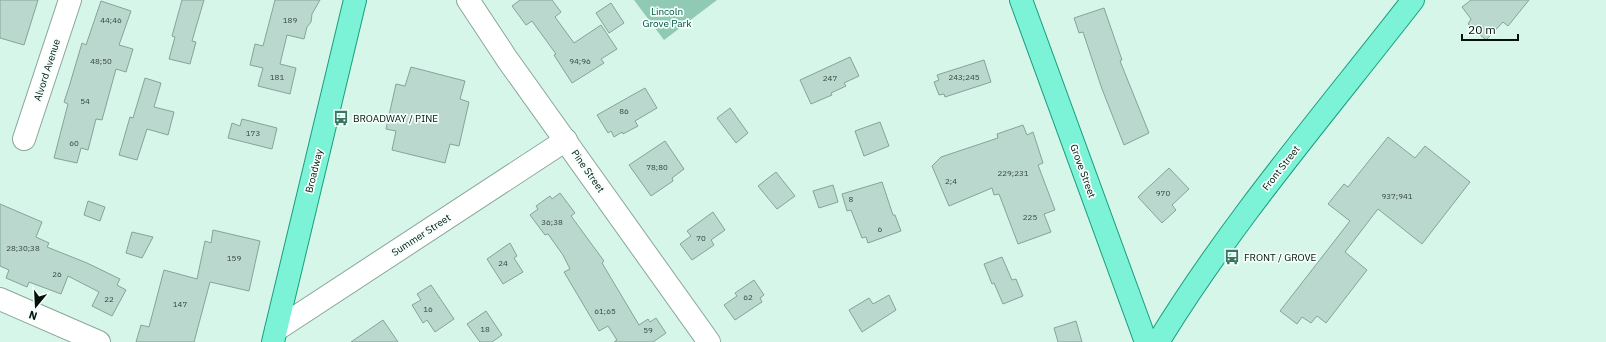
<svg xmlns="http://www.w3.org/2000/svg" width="1606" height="342" font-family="'IBM Plex Sans',sans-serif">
	<rect width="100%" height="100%" fill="#d7f6ea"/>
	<!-- green -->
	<path fill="#90c9b4" d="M634,0H717L664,40Z"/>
	<!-- building -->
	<g fill="#bad8cd" stroke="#86a398">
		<path d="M0,0H38L24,45L0,38Z"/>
		<path d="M182,0H204L192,41L196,42L190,64L169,59L175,37L172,36Z"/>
		<path d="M275,0H320L312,14L311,22L307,27L304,39L287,35L280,64L296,68L290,94L258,86L263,68L250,65L255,44L263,46Z"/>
		<path d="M520,0H552L561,12L555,17L574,43L601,25L617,49L601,59L604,63L572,83L554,55L556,54L532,21L526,25L512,6Z"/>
		<path d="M1471,0H1529L1508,26L1503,22L1486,40L1468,24L1471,19L1462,7Z"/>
		<path d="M101,1L131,11L119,45L133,49L126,72L116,69L102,120L96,119L88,150L81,148L77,163L54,158L68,104L64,102L69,87L82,43L86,45Z"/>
		<path d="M611,3L624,23L609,33L596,13Z"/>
		<path d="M1104,8L1122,60L1120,61L1149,133L1124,145L1102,89L1083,32L1079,33L1074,18Z"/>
		<path d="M850,57L859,76L844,83L846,86L831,93L832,95L811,104L800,80Z"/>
		<path d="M984,60L991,82L945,97L944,94L939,95L934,82L939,80L937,75Z"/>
		<path d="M411,67L465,81L460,99L469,102L459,146L450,144L445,163L392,150L396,131L386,129L396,84L405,86Z"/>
		<path d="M145,78L161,83L154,107L174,112L168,135L147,129L137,160L119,155L130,117L133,118Z"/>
		<path d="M645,88L657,108L635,121L638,126L623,134L622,132L614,137L611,131L608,133L597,115Z"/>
		<path d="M730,108L748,133L736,143L717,118Z"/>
		<path d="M242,119L277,128L272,149L228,138L232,123L240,126Z"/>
		<path d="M880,122L889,146L864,156L855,131Z"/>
		<path d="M1023,125L1027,135L1033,132L1043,163L1038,165L1055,210L1044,214L1051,232L1018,244L999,194L994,195L992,188L949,206L932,166L941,157L998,138L997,134Z"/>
		<path d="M1388,137L1415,158L1425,146L1470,182L1422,244L1378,209L1345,252L1367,270L1326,323L1317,316L1311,323L1302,317L1297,324L1280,311L1350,221L1328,204L1344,184L1348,187Z"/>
		<path d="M665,141L684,169L672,178L673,181L651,196L629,165Z"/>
		<path d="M1169,168L1189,189L1172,205L1176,210L1162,223L1138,197Z"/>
		<path d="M776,172L795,196L777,209L758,186Z"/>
		<path d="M882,182L893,215H895L901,231L868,243L866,237L862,238L851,210L847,211L842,194Z"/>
		<path d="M833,185L838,202L819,208L813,191Z"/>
		<path d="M560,193L575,213L571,216L604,261L602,263L639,325L648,319L650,322L656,318L666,333L653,342H614L617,340L608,326L599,331L564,272L570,269L563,255L548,234L545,235L530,215L538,209L536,206L550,196L552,199Z"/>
		<path d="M88,201L105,207L100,221L84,215Z"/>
		<path d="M0,204L42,222L36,237L49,243L47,247L87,263L120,279L117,285L126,290L112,316L92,306L99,292L68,276L61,294L29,282L27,287L6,278L9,270L0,266Z"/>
		<path d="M713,212L725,230L711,240L714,245L692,260L680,244L691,236L687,231Z"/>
		<path d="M213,230L260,241L249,291L210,282L194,342H136L141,325L149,327L164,270L197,279L205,241L211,243Z"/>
		<path d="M132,232L153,237L142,258L126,253Z"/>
		<path d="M510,243L517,256L514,258L523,272L503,284L487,259Z"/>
		<path d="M1002,257L1012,280L1016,279L1023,296L1003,304L994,283L992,284L984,264Z"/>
		<path d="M754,280L764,295L760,298L762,302L735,320L724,305L737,296L735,293Z"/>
		<path d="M431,285L454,319L435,332L427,320L423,323L412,305L421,300L417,294Z"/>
		<path d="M889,295L896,310L862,332L849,310L869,298L873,304Z"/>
		<path d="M486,311L502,335L492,342H480L467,324Z"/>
		<path d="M383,320L398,342H351Z"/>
		<path d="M1076,321L1082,342H1058L1054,328Z"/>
	</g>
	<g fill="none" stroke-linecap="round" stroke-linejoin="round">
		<defs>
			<g id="minor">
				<path d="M468,0L507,59L709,342"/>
				<path d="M24,139L70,0"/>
				<path d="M0,299L99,342"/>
				<path d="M276,330L566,140"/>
			</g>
			<g id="major">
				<path d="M1021,0L1146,342"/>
				<path d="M273,342L355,0"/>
				<path d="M1158,342C1232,221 1326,112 1413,0"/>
			</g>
		</defs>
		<!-- minor casing -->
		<use href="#minor" stroke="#89a69b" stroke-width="24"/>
		<!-- major casing -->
		<use href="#major" stroke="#1a9e7d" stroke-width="24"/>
		<!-- minor -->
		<use href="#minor" stroke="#fff" stroke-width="22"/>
		<!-- major -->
		<use href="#major" stroke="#7cf2d6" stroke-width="22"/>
	</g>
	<!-- icons -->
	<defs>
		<symbol id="bus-bare" viewBox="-9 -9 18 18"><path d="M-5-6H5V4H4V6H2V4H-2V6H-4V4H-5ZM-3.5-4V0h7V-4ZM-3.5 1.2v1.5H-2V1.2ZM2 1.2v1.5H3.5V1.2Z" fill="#397763" stroke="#f2fffa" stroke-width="2.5" paint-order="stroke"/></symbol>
	</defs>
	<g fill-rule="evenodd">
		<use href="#bus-bare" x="330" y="107" width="22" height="22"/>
		<use href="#bus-bare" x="1221" y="246" width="22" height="22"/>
	</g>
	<g text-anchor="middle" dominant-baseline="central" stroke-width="3.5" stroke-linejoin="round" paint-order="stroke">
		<!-- number labels -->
		<g font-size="8" fill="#33433d">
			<text x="111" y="20">44;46</text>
			<text x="290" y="20">189</text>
			<text x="101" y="61">48;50</text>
			<text x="580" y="61">94;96</text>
			<text x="277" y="77">181</text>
			<text x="964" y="77">243;245</text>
			<text x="830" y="78">247</text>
			<text x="85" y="101">54</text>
			<text x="624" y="111">86</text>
			<text x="253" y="133">173</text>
			<text x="74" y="143">60</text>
			<text x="657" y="167">78;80</text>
			<text x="1013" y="173">229;231</text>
			<text x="951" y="181">2;4</text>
			<text x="1163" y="193">970</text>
			<text x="1397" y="196">937;941</text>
			<text x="851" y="199">8</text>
			<text x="1030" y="217">225</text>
			<text x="552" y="222">36;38</text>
			<text x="880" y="229">6</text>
			<text x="701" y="238">70</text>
			<text x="23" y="248">28;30;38</text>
			<text x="234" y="258">159</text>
			<text x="503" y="263">24</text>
			<text x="57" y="274">26</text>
			<text x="748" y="297">62</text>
			<text x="109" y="299">22</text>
			<text x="180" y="304">147</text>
			<text x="428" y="309">16</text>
			<text x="605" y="311">61;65</text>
			<text x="485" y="329">18</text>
			<text x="648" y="330">59</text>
		</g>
		<!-- park labels -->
		<g font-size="10" fill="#00513e" stroke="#f2fffa">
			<text x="667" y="11">Lincoln<tspan x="667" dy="12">Grove Park</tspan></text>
		</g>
		<!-- street labels -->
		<g font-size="10" fill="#06110d" stroke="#f2fffa">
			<text transform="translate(47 70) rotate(-72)">Alvord Avenue</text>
			<text transform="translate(1281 168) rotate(-52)">Front Street</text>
			<text transform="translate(314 171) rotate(-76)">Broadway</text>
			<text transform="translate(588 171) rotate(55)">Pine Street</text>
			<text transform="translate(1083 171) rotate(70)">Grove Street</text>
			<text transform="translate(421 235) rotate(-33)">Summer Street</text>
		</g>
		<!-- poi labels -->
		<g font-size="10" fill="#06110d" stroke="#f2fffa" text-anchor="start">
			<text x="353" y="118">BROADWAY / PINE</text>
			<text x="1244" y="257">FRONT / GROVE</text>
		</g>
	</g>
	<!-- north arrow -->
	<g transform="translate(36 306) rotate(198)" stroke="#f2fffa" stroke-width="3" paint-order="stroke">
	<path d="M0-3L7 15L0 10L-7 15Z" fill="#06110d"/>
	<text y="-6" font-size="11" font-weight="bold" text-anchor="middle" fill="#06110d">N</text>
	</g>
	<!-- scale -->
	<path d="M1462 34v6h56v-6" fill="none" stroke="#06110d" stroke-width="2"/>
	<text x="1468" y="34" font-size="12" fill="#06110d" stroke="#f2fffa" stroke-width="3" paint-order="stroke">20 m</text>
</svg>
